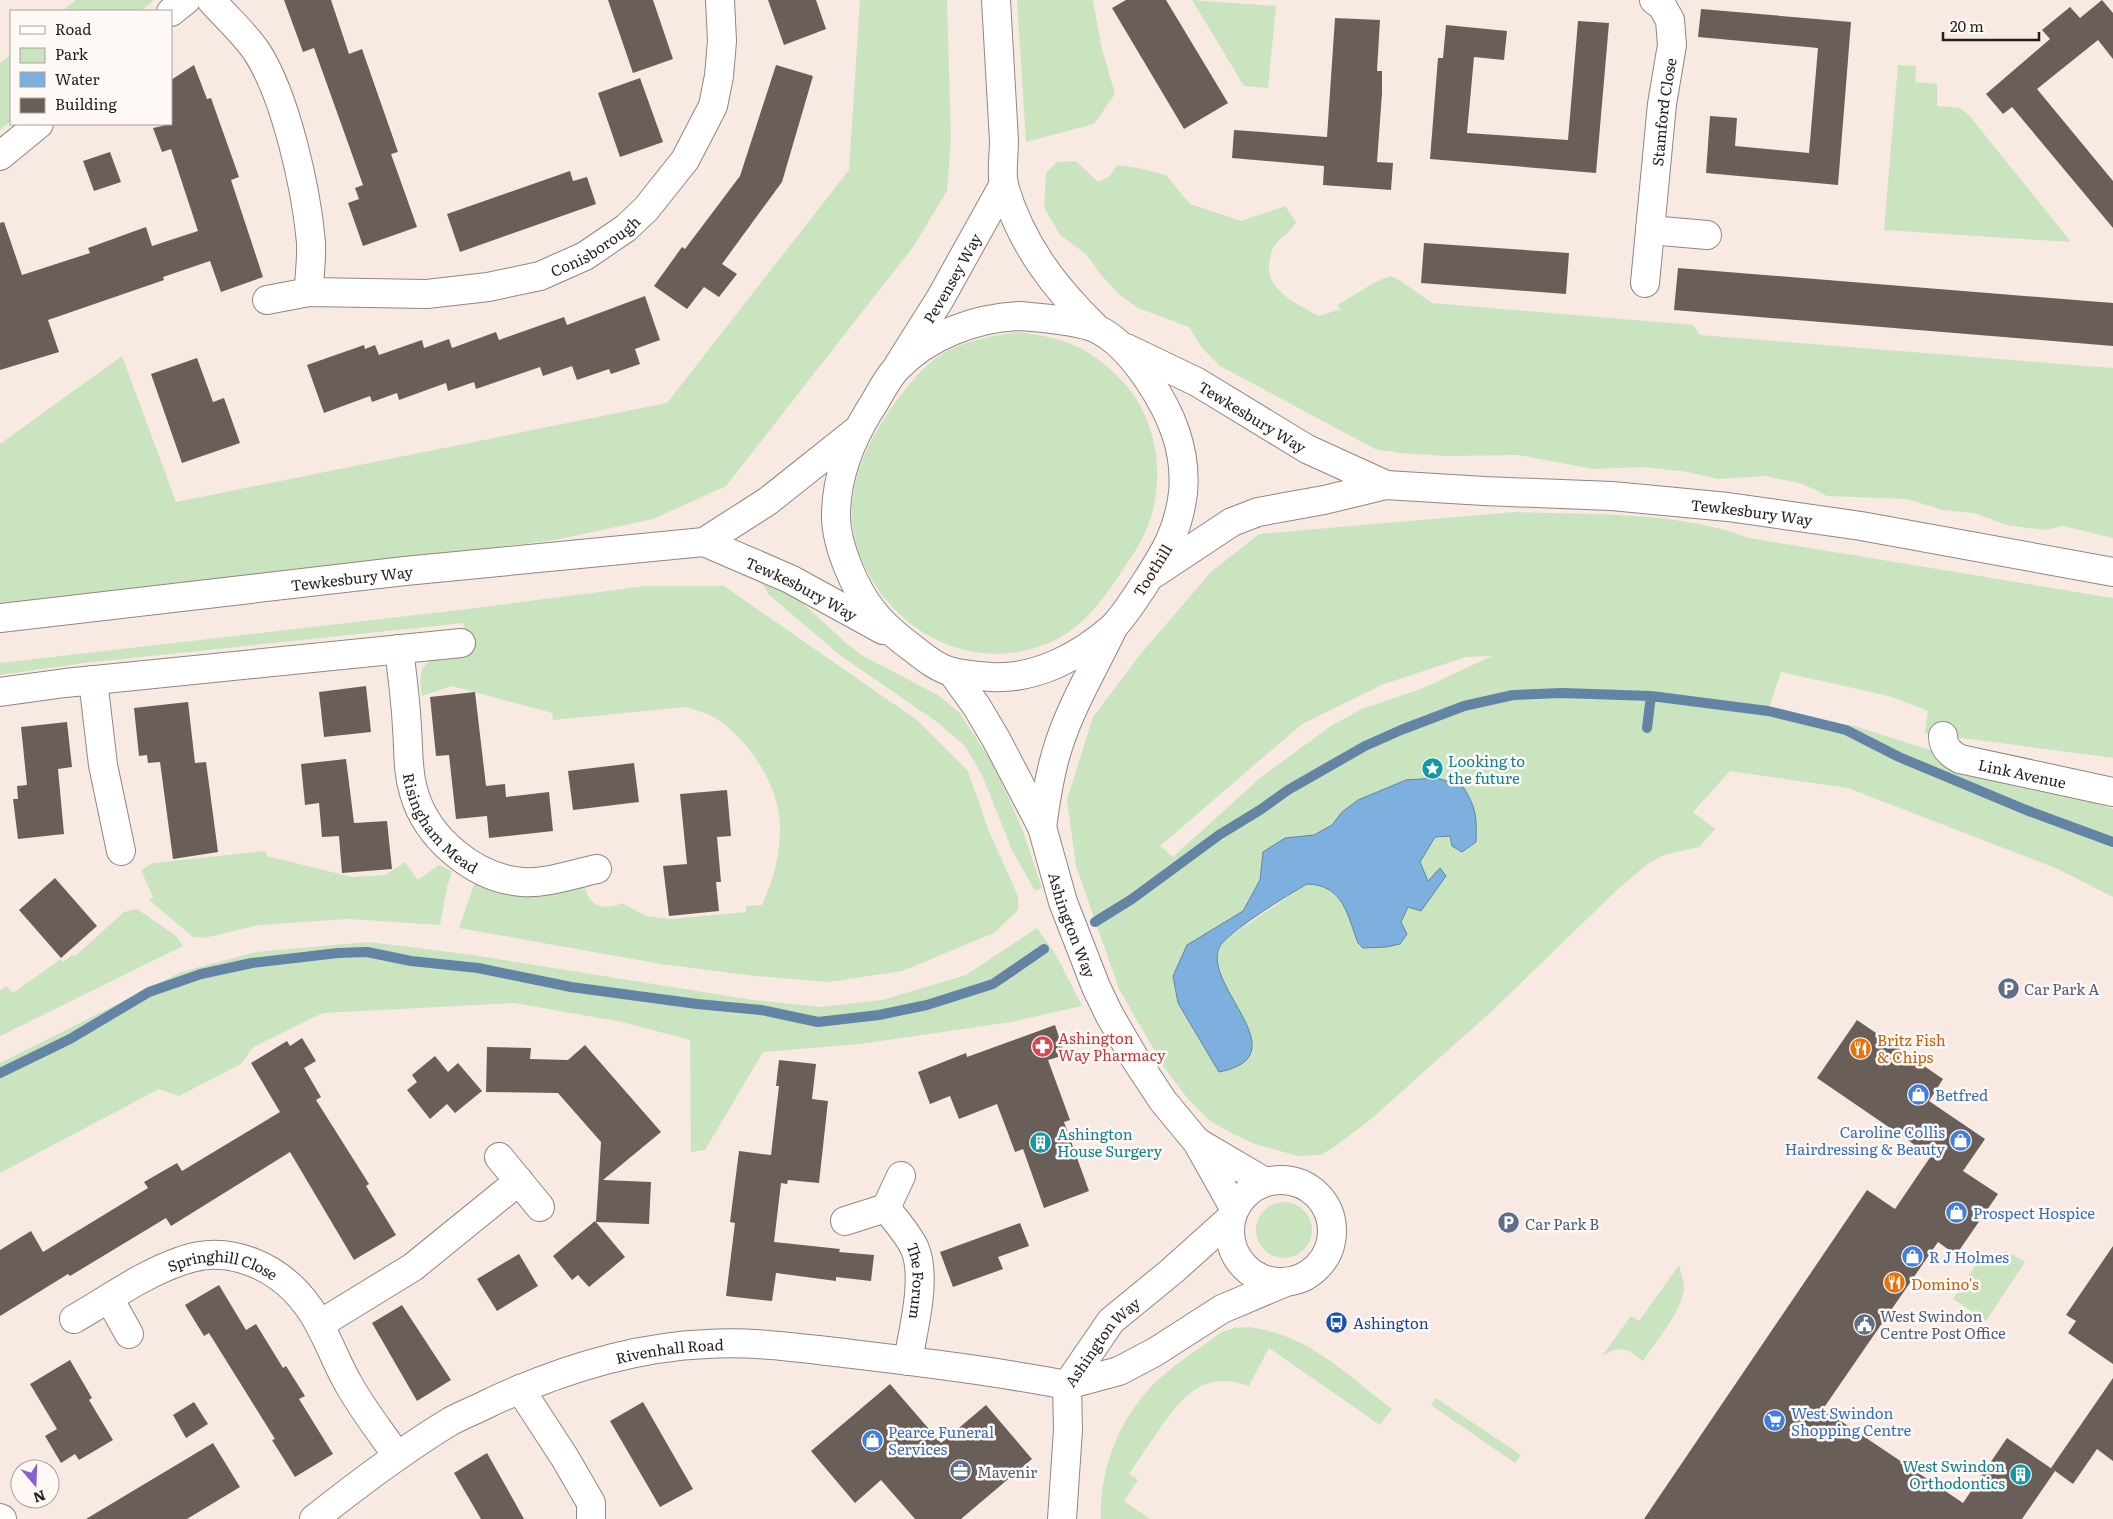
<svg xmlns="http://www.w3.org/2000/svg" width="2113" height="1519" font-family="Literata,serif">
<rect width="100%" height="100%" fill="#f8eae2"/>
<path fill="#cae4bf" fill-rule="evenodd" d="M76,0h78l-13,11h-79z
M860,0h87l4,139 -4,52 -34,56 -187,239 -73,33 -98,21 -555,67v-163l122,-88 54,146 491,-99 182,-233z
M1017,0h76l8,45 14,49 -21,30 -68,18z
M1192,0l84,6 -8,82 -24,-2z
M11,54v67l-11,9v-67z
M1898,65l18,1 -1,16 22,2v22l23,2 8,6 103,128 -187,-12z
M1076,161l22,21 12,-6 7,-11 22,3 27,7 24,29 51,17 44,-15 11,16c-7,12 -14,13 -21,23 -3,3 -4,10 -5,14 -8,30 28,46 49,57l22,-7 -4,-4c19,-10 34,-23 54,-29 15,7 27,18 41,27l261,22 7,10 413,33v170l-50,-12 -19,4 -37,-5 -33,-12 -31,-3 -36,-11 -80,-3 -24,-12 -38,-8 -47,3 -31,-7 -41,-5 -53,2 -75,-14 -71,1 -47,-3 -25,-4 -155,-83 -18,-18 -13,-21 -51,-19 -17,-12 -20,-21 -15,-21 -26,-19 -16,-28 2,-34 11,-11z
M1017,332c47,5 75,16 107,51 36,40 43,104 20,152 -7,15 -17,28 -26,42 -16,24 -34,48 -61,62 -65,33 -140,8 -180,-51 -44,-65 -25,-126 18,-185 13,-18 28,-37 47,-49 23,-14 50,-18 75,-22z
M1514,512c76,3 164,-1 235,26l364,60v160l-188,-25 3,-22 -39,-15 -108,-24 -13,39 -22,-3 109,18 258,83v88l-55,-28 -210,-81 -118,-17 -37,41 22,17 -16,18 -35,8 -18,10 -28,24 -126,122 -122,109 -37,28 -13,7 -22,1 -43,-12 -24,-11 -22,-13 -21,-21 -22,-29 -47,-81 -43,-123 -9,-66 26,-83 46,-61 72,-84 48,-38zM1492,656l-71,33 -59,20 -31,17 -70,51 -88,80 -13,-11 142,-122 82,-40 82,-27zM1381,791l95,51 -26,-6 -15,1 -15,25 8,20 -20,24 -7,16 -43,21c-11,-28 -14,-58 -51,-59l-80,54c-4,5 -9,9 -10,16 -3,19 29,68 36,90l-80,-68 45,-49 25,-16 17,-31 4,-28 21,-14 29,-3 18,-10 10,-13 16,-12z
M760,579l34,16 52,48 17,13 75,39 21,17 32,49 15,31 17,39 19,57 -7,3 -23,-41 -30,-75 -17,-29 -28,-24 -96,-66 -73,-62z
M646,586h78l193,134 51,51 20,58 30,67v14l-24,23 -92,38 -73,11 -74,-6 -94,-12 -202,-36 16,-46 23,8 85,-5c3,4 4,11 8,15 7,9 22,8 31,3l24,13 25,3 75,-7v-6l16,-1c12,-26 18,-50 18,-79 0,-37 -29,-83 -59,-104 -11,-8 -22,-11 -35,-15l-133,13 -1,-7 -100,-27 -30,10c-7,-40 12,-39 45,-42l-3,-31 -380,40 -84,12v-12l467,-54z
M266,851l1,5 85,21 33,-2 20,-13 13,18 21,-15 13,6 -5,16 -7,38 -91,-6 -90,6 -55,13 -11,-1 -44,-37 4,-3 -12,-27 12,-7z
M137,909l38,26 8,11 -183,90v-45l6,-5 7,7 48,-34 2,3 9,-7 3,1 49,-44z
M1037,928l19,27 26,51 -71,16 -151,22 -97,8 -58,98 -14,2 -1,-112 -68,-18 -108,-19 -191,10 -70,34 -12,17 -62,32 -20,-7 -159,84v-110l181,-91 75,-20 114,-10 103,13 280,45 68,7 61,-7 84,-25z
M1256 1230a28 28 0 1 1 56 0a28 28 0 1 1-56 0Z
M2006,1251l19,11 -39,59 -33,-22 22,-33z
M1679,1265c2,8 5,16 5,23 -2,24 -28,53 -41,73 -17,-13 -22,-16 -41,-5l29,-40 8,5z
M1247,1327c60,6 99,47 145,82l-12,16 -111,-77 -20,38c-45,-16 -66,9 -90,44 -10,14 -20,29 -30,44l9,6 -14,21 26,18h-49c-2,-51 20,-106 59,-141 20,-17 41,-31 62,-46l12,-4z
M1436,1398l85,57 -6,8 -84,-58z"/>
<path fill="#7eb0df" stroke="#6384a4" d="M1436,778l26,7c14,22 15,31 14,57l-14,10 -10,-6 -2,-10 -15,1 -15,25 8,19 12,-13 6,8 -25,35 -13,-4 -7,15 6,12 -7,10 -14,3 -23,1 -5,-5c-11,-28 -14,-58 -51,-59 -17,10 -82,49 -88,64 -16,39 82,108 0,124l-41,-69 -5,-27 14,-31 56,-34 17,-31 3,-28 22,-14 29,-3 18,-10 10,-13 16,-12 48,-20z"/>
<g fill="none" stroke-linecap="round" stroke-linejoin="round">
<path stroke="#6384a4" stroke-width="10" d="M1647,728l4,-32
M1095,922l37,-23 87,-64 41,-25 28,-20 77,-44 36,-16 63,-24 49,-11 49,-2 89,3 117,15 78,19 53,27 127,53 87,32
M0,1073l70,-34 79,-47 52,-18 51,-11 86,-10 29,-1 44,9 67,7 93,19 126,17 64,6 57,12 61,-7 48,-10 66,-21 51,-35"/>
</g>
<path fill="#6a5e58" d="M284,0h47l18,54 13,-5 36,103 -7,2 26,73 -54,19 -15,-43 11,-4 -4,-11 8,-3 -49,-137 -11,4z
M608,0h45l20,59 -40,14z
M768,0h48l10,29 -42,16z
M1126,0h40l62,103 -44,26 -72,-121z
M2102,0l11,13v46l-15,-19 -61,49 76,92v47l-101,-121 -9,7 -17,-20 64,-55 -8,-9 28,-23 10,11z
M1701,9l150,13 -13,163 -132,-12 4,-57 27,2 -2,28 74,7 9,-105 -120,-11z
M1335,18l45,2 -3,51h5v22l-5,69 16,1 -2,27 -68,-5 1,-19 -92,-8 2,-28 93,7z
M1578,21l31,2 -13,150 -166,-14 8,-101h5l3,-33 61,6 -3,29 -30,-3 -7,76 101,7z
M194,65l13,34 4,-1 28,79 -8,3 32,97 -42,15 -11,-31 -47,16 1,3 -116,40 11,32 -59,18v-147l4,-1 18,53 68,-22 -2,-5 58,-21 6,19 46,-15 -27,-82 -9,3 -9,-24 18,-4v-44z
M776,65l37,11 -31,106 -60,82 15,10 -18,23 -15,-10 -17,22 -33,-23 28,-39 3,2 55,-73z
M640,78l23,64 -43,15 -22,-64z
M110,152l11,30 -27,9 -11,-30z
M570,171l3,10 14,-4 9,27 -136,48 -13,-38z
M1424,243l145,10 -3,41 -145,-11z
M1678,268l435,35v43l-439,-36z
M645,296l15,44 -25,9 5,15 -29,10 -2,-5 -32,11 -5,-14 -29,10 -3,-9 -64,22 -2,-7 -26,9 -2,-8 -47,17 -2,-7 -25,9 -2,-6 -46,17 -17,-48 57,-20 1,4 10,-4 4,10 43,-15 2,8 25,-9 3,9 44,-16 3,8 65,-23 3,8z
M197,358l16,44 11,-4 16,45 -58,20 -31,-89z
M366,686l5,46 -47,5 -5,-45z
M475,692l11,94 19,-2 1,13 43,-5 4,39 -64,7 -2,-22 -31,3 -7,-64 -13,1 -6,-59z
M188,702l7,61 11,-1 12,90 -45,7 -13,-97 -12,1 -1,-8 -8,1 -5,-48z
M67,722l5,45 -14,2 6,65 -46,5 -5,-40h5l-1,-13 10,-1 -6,-58z
M346,759l8,64 33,-2 5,48 -50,4 -3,-37 -17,1 -3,-34 -14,2 -4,-41z
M634,763l5,39 -66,8 -5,-39z
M727,790l4,46 -14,1 4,45h-5l3,29 -50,5 -6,-50 24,-2 -7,-70z
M55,878l42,48 -36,32 -42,-48z
M1857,1020l86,59 -14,22 56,38 -22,32 35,23 -42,61 -18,-13 -115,167 140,94 44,-65 48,33 -33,48h-378l223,-329 28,19 36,-53 -114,-78z
M1055,1025l10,30 -17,5 22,60 -6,2 25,69 -45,17 -21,-59 -8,3 -18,-48 -38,15 -9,-23 -20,8 -12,-32 48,-19 1,4z
M302,1038l14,23 -12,7 17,29 -5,3 53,84 -3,2 30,49 -42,25 -64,-108 -119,74 -5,-8 -96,58 -2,-2 -68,42v-66l31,-19 12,21 105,-64 -4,-6 33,-19 5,8 98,-59 -29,-49 36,-22 3,5z
M585,1045l76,87 -58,48 48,2 -2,42 -53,-2 5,-80 -43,-49 -72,-1 1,-45 44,1 -1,11 38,1z
M435,1056l13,16 10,-9 24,28 -27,22 -8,-9 -17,15 -23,-29 10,-8 -5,-7z
M779,1060l37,4 -4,35 16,2 -9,82 -31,-3 -1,4 -6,-1 -7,59 66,7 -1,3 35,3 -3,26 -35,-4v4l-60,-8 -4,28 -46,-5 9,-73 -5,-1 9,-71 32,4 8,-69h-3z
M595,1221l30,36 -36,30 -11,-12 -6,5 -19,-24z
M1020,1223l9,23 -31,11 5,12 -50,18 -13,-35z
M2113,1246v118l-45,-31 8,-12 -10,-6z
M519,1254l19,32 -41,25 -20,-32z
M219,1285l27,45 10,-6 27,44 3,-2 19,30 -6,3 34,55 -38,23 -23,-37 3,-1 -66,-106 -5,3 -19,-31z
M402,1305l49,75 -34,21 -45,-78z
M70,1360l22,38 -3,2 24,40 -34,20 -4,-6 -14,9 -16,-27 12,-7 -27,-45z
M2113,1378v83l-16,-12 -24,35 -22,-16z
M890,1384l51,59 45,-38 46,54 -71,60h-46l-34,-39 -26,23 -44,-52z
M194,1402l14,22 -22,14 -13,-23z
M643,1402l50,87 -33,18 -50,-86z
M213,1443l27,44 -53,32h-101z
M487,1453l22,39 15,27h-43l-27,-46z"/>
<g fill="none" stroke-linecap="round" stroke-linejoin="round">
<defs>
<g id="street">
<path d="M211,0c14,16 35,35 46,52 29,45 49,136 54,190 1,16 -2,34 -2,50"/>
<path d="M996,0c3,47 5,94 8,141 0,14 -3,32 0,45 17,58 50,101 92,142"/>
<path d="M171,12l15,-12"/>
<path d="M0,156l39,-32"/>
<path d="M1650,230l57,5"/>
<path id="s1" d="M1645,283l17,-179 10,-59 -2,-25 -8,-14 -8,-6"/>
<path id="s2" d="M267,300l42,-8 118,2 61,-7 52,-11 45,-20 41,-28 20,-19 39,-49 28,-54 6,-30 3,-35 -2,-41"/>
<path id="s3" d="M899,364l41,-65 64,-115"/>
<path id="s4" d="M399,649c3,26 7,53 8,80 2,21 0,42 7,64 13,45 60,85 108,89 24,2 51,-8 75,-13"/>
<path d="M93,680l10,85 18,86"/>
<path d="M0,692l65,-9 396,-40"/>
<path id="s5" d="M1943,736c0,11 7,18 17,23l153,33"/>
<path d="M499,1157l41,50"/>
<path id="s6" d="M901,1176l-15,32c10,13 23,27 29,41 12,30 -2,81 -7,112"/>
<path d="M845,1221l41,-13"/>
<path d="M109,1298l20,36"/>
<path id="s7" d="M74,1319c35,-20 69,-45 107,-58 49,-18 100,6 129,48 16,23 24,50 38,74 14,26 33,49 49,73"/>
<path d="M320,1324l93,-57 106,-86"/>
<path d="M520,1389l45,69 26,45v16"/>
<path d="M0,1518l2,1"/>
<path id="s8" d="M314,1519c44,-35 89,-69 137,-98 13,-7 27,-12 40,-19 67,-31 142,-55 216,-58 46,-3 92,4 137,9 74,9 149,18 223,32"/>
</g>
<g id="secondary">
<path d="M1020,316c21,2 58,4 77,13 21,10 38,31 51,50 23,34 39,71 35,114 -5,41 -20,62 -41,95 -9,13 -19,30 -30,40 -32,28 -77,52 -121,49 -12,-1 -26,-2 -38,-5 -14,-3 -27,-13 -38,-22 -15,-11 -30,-23 -41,-37 -19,-23 -38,-68 -38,-97 0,-37 14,-74 33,-105 9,-13 16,-30 27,-42 32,-34 79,-51 124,-53z"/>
<path id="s9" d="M1126,348l71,34 110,67 79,36"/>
<path id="s10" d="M704,542l86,37 93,51"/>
<path id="s11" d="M1155,573l77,-51 26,-10 66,-12 62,-15 98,6 128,5 116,11 133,19 252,46"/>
<path id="s12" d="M0,618l405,-47 299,-29 64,-41 88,-70"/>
<path id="s13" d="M952,672l25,35 19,32 46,88 21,75 33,85 14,29 24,41 29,44 34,41 37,66"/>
<path d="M1042,827c4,-28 8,-56 17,-83 13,-40 36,-78 54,-116"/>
<path d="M1199,1143l66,39"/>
<circle cx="1281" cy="1231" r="51"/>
<path d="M1067,1385l52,-14 36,-19 67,-43 64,-27"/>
<path id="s14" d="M1067,1385l44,-64 61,-50 59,-53"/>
<path d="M1062,1519l6,-89 -1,-45"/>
</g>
</defs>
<use href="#street" stroke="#92867e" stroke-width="30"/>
<use href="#secondary" stroke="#92867e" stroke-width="30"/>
<use href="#street" stroke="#fff" stroke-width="28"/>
<use href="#secondary" stroke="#fff" stroke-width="28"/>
</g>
<defs>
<symbol id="sight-disc" viewBox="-11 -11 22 22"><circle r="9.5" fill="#0f9aa8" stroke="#fff9f6"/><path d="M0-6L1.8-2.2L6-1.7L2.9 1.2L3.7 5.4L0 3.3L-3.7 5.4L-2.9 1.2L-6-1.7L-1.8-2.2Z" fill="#fff"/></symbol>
<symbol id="parking-disc" viewBox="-11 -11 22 22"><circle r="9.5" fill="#5c6f8a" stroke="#fff9f6"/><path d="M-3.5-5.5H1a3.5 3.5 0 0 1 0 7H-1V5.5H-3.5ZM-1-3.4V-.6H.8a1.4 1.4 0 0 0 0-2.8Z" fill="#fff"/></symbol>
<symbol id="pharmacy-disc" viewBox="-11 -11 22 22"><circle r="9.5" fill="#e0444e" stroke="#fff9f6"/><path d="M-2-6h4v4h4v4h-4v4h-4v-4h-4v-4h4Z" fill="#fff"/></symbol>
<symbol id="restaurant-disc" viewBox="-11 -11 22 22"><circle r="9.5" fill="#e8710a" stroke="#fff9f6"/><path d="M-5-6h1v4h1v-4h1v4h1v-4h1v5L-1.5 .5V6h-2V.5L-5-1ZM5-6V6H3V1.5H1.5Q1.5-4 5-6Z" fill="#fff"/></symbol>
<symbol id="shop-disc" viewBox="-11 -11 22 22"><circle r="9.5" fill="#3f7fe0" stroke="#fff9f6"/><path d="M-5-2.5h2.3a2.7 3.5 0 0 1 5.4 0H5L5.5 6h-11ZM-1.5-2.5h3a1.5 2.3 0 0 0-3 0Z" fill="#fff"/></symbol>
<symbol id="building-disc" viewBox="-11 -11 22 22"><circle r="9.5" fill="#0f9aa8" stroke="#fff9f6"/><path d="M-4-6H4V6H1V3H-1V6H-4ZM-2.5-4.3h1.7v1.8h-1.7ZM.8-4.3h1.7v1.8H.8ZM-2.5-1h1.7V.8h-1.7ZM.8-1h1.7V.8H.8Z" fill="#fff"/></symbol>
<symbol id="bus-disc" viewBox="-11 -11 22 22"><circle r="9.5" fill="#1a4fb4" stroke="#fff9f6"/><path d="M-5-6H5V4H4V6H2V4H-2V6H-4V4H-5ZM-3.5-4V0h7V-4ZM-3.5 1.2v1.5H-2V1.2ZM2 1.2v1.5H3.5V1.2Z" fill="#fff"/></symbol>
<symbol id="civic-disc" viewBox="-11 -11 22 22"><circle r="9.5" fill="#5c6f8a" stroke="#fff9f6"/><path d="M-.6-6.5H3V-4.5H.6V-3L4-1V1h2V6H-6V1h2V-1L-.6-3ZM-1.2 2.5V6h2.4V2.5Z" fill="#fff"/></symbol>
<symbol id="supermarket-disc" viewBox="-11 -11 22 22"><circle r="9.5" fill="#3f7fe0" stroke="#fff9f6"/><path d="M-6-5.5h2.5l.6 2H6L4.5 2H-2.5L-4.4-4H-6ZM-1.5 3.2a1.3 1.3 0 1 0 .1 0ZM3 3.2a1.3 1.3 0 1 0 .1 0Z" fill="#fff"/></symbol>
<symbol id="office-disc" viewBox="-11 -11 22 22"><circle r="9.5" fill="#5c6f8a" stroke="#fff9f6"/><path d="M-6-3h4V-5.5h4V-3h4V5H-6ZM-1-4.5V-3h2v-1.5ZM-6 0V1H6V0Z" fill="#fff"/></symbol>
</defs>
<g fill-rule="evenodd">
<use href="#sight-disc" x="1420" y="756" width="25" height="25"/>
<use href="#parking-disc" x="1996" y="976" width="25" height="25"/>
<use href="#pharmacy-disc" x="1030" y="1034" width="25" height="25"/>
<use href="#restaurant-disc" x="1848" y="1036" width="25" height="25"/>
<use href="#shop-disc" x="1906" y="1082" width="25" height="25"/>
<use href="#shop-disc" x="1948" y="1128" width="25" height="25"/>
<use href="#building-disc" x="1028" y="1130" width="25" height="25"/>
<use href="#shop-disc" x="1944" y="1200" width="25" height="25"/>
<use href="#parking-disc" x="1496" y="1210" width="25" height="25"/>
<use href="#shop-disc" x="1900" y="1244" width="25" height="25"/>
<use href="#restaurant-disc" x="1882" y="1270" width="25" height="25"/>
<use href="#bus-disc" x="1324" y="1310" width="25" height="25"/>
<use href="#civic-disc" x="1852" y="1312" width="25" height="25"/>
<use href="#supermarket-disc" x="1762" y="1408" width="25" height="25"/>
<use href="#shop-disc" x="860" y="1428" width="25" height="25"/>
<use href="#office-disc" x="948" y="1458" width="25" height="25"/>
<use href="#building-disc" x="2008" y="1462" width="25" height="25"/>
</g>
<g text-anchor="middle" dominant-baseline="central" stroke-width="5" stroke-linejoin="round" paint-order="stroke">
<g font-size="15" fill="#241f1c" stroke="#fff9f6">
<text stroke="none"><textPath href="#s1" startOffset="172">Stamford Close</textPath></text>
<text stroke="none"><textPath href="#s2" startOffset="338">Conisborough</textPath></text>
<text stroke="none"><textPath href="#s3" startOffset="101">Pevensey Way</textPath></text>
<text stroke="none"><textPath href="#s9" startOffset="144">Tewkesbury Way</textPath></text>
<text stroke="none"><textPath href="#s11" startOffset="618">Tewkesbury Way</textPath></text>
<text transform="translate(1152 570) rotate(-58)">Toothill</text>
<text stroke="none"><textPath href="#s12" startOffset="354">Tewkesbury Way</textPath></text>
<text stroke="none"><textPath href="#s10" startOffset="108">Tewkesbury Way</textPath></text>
<text stroke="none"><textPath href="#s5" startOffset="94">Link Avenue</textPath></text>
<text stroke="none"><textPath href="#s4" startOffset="185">Risingham Mead</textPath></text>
<text stroke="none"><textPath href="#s13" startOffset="282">Ashington Way</textPath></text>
<text stroke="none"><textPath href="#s7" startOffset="165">Springhill Close</textPath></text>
<text stroke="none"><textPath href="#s6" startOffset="118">The Forum</textPath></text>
<text stroke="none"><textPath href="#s14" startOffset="56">Ashington Way</textPath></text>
<text stroke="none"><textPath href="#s8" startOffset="400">Rivenhall Road</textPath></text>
</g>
<g font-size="15" fill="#0d838f" stroke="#fff9f6" text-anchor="start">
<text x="1448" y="760">Looking to<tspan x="1448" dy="17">the future</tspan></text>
<text x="1057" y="1133">Ashington<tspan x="1057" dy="17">House Surgery</tspan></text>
<text x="2005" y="1465" text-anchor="end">West Swindon<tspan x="2005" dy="17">Orthodontics</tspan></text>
</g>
<g font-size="15" fill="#4e5e75" stroke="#fff9f6" text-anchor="start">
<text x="2024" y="988">Car Park A</text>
<text x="1525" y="1223">Car Park B</text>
<text x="1880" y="1315">West Swindon<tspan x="1880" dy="17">Centre Post Office</tspan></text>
<text x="977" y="1471">Mavenir</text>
</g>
<g font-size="15" fill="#be3a42" stroke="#fff9f6" text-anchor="start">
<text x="1058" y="1037">Ashington<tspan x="1058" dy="17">Way Pharmacy</tspan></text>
</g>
<g font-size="15" fill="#c56008" stroke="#fff9f6" text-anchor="start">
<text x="1877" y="1039">Britz Fish<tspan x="1877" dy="17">&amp; Chips</tspan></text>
<text x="1911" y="1283">Domino's</text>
</g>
<g font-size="15" fill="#366cbe" stroke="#fff9f6" text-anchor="start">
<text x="1935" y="1094">Betfred</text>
<text x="1945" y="1131" text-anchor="end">Caroline Collis<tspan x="1945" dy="17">Hairdressing &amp; Beauty</tspan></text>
<text x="1973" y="1212">Prospect Hospice</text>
<text x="1929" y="1256">R J Holmes</text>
<text x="1791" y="1412">West Swindon<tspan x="1791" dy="17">Shopping Centre</tspan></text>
<text x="888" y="1431">Pearce Funeral<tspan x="888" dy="17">Services</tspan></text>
</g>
<g font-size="15" fill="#164399" stroke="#fff9f6" text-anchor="start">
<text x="1353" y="1322">Ashington</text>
</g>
</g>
<rect x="10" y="10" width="162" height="115" fill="#fff9f6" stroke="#a7a29f"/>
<rect x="20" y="26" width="25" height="8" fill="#ffffff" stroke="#a7a29f"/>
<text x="55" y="35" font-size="15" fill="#241f1c">Road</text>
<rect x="20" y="48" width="25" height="15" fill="#cae4bf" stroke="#a7a29f"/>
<text x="55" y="60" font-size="15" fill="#241f1c">Park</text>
<rect x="20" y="72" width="25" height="15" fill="#7eb0df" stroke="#a7a29f"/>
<text x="55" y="85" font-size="15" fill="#241f1c">Water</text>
<rect x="20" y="98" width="25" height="15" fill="#6a5e58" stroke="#a7a29f"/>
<text x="55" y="110" font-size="15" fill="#241f1c">Building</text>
<g transform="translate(35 1484) rotate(161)"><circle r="24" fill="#fff9f6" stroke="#a7a29f"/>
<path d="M0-4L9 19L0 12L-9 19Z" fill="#885ed8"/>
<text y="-8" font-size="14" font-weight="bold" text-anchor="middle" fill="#241f1c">N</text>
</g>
<path d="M1943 32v8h96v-8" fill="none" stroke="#241f1c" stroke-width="2.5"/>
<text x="1950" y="32" font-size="15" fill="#241f1c" stroke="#fff9f6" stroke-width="4" paint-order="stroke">20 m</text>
</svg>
